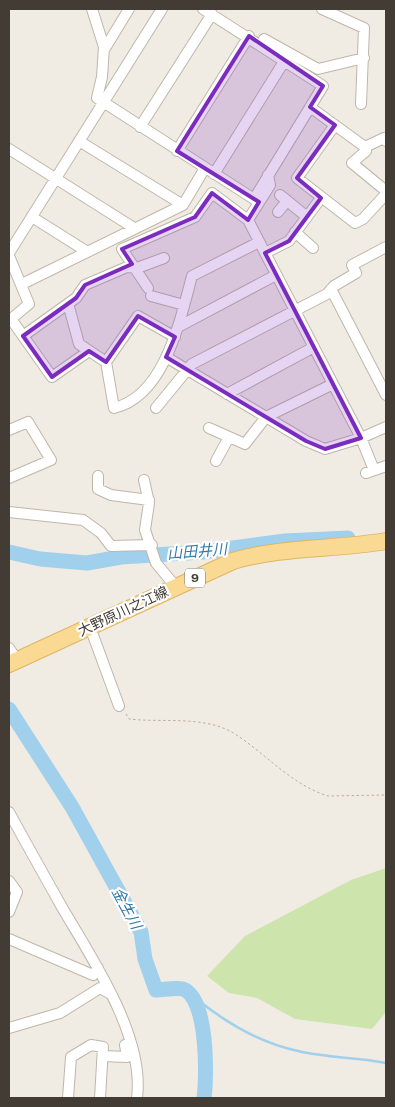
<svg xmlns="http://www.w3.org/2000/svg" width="395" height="1107" font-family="'Public Sans','Noto Sans JP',sans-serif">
<rect width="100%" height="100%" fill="#f1ece3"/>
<path fill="#cde4ad" d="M386,868v144l-14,17 -77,-10 -38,-21 -28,-5 -22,-17 38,-40 106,-56z"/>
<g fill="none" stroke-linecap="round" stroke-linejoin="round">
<path stroke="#a0d0ec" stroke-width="2.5" d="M193,996c30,25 67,47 105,55 29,7 59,6 88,12"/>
<path stroke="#a0d0ec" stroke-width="15" d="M9,552l31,7 47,4 34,-6 82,-5 82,-11 63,-3
M9,709l63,98 69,125 4,27 11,31c7,0 19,-3 27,-1 25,9 24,87 21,109"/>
<defs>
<path id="minor" d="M92,9l12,38 -2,30 -5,21 157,101 69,-113 -120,-77
M322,9l42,19 -3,76
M264,39l54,30 46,-11
M104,50l25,-41
M310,107l55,40 1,4 -14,12 34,28
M335,125l-38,53 58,45 8,-4 23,-25
M140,127l72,-113
M79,141l104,64
M365,147l19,-9 2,3
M9,149l125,79
M177,151l72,-115
M214,174l71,-114
M268,175l2,10 -22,35 113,218 25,-11
M280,195l27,22
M278,212l9,-11
M32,217l54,34
M295,232l18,16
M9,253l153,-244
M265,253l24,-12 32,-43
M9,256l20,48 -18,15 41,58 37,-26
M22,284l161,-79 22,-37
M148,288l-26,-39 73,-32 17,-24 36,27
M331,289l55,106
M151,296l33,9
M69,307l10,37 27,18 8,46c51,-12 66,-88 78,-132l67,-34
M178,327l98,-52
M23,336l53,-38 9,-13 42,-18 10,1 27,-10
M166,357l140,84 19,8 36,-11 13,32
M106,362l32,-46 37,21
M227,394l87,-47
M156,408l36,-44 135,-70 7,-8 22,-13 -4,-8 34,-18
M209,428l36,16 21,-27 67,-33
M9,430l19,-8 23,38 -42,18
M216,461l13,-24
M366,473l20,-7
M98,476v13l13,6 38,5
M144,480l5,23 -4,27 11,33 20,24
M9,512l74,8 18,13 10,13 41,-1
M90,627l29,79
M9,648l8,12
M9,812c18,33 36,65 54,97 30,51 82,128 74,189
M9,881l8,11 -8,20
M9,939l84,36 5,-7
M9,1028l51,-15 40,-25 11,6
M103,1056l24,1 -2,-12
M68,1098l3,-41 20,-12 12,2 -3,51"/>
<path id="primary" d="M9,664l224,-103c50,-15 102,-11 153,-20"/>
</defs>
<use href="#minor" stroke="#bfb6a9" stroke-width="12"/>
<use href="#primary" stroke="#deb564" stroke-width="18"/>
<path stroke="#bdaf98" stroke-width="1" stroke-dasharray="2.5 2.5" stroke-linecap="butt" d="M126,714l3,5c34,4 76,-4 106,15 31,20 57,51 93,62l58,-1"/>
<use href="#minor" stroke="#fff" stroke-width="10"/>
<use href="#primary" stroke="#fad993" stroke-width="16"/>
</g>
<path fill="#7b2cbf" fill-opacity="0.2" stroke="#7b2cbf" stroke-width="4" stroke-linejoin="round" d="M249,36l74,50 -13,21 25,18 -38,53 24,20 -32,43 -24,12 96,185 -36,11 -19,-8 -140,-84 9,-20 -37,-21 -32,46 -17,-11 -37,26 -29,-41 53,-38 9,-13 47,-21 -10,-15 73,-32 17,-24 36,27 11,-18 -82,-51z"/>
<g text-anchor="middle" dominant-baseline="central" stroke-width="4.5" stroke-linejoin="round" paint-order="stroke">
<rect fill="#fff" stroke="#7b7671" stroke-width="1" x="185" y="568.5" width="20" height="19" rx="4"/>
<g font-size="12" font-weight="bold" fill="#423c34">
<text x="195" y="578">9</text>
</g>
<g font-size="14" fill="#423c34" stroke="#fff">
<text transform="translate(123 611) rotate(-25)">大野原川之江線</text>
</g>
<g font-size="15" font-style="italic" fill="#327aa9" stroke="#fff">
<text transform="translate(197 551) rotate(-5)">山田井川</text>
<text transform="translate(127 908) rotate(62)">金生川</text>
</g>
</g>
<rect width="395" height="1107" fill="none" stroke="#423c34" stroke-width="20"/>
</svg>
